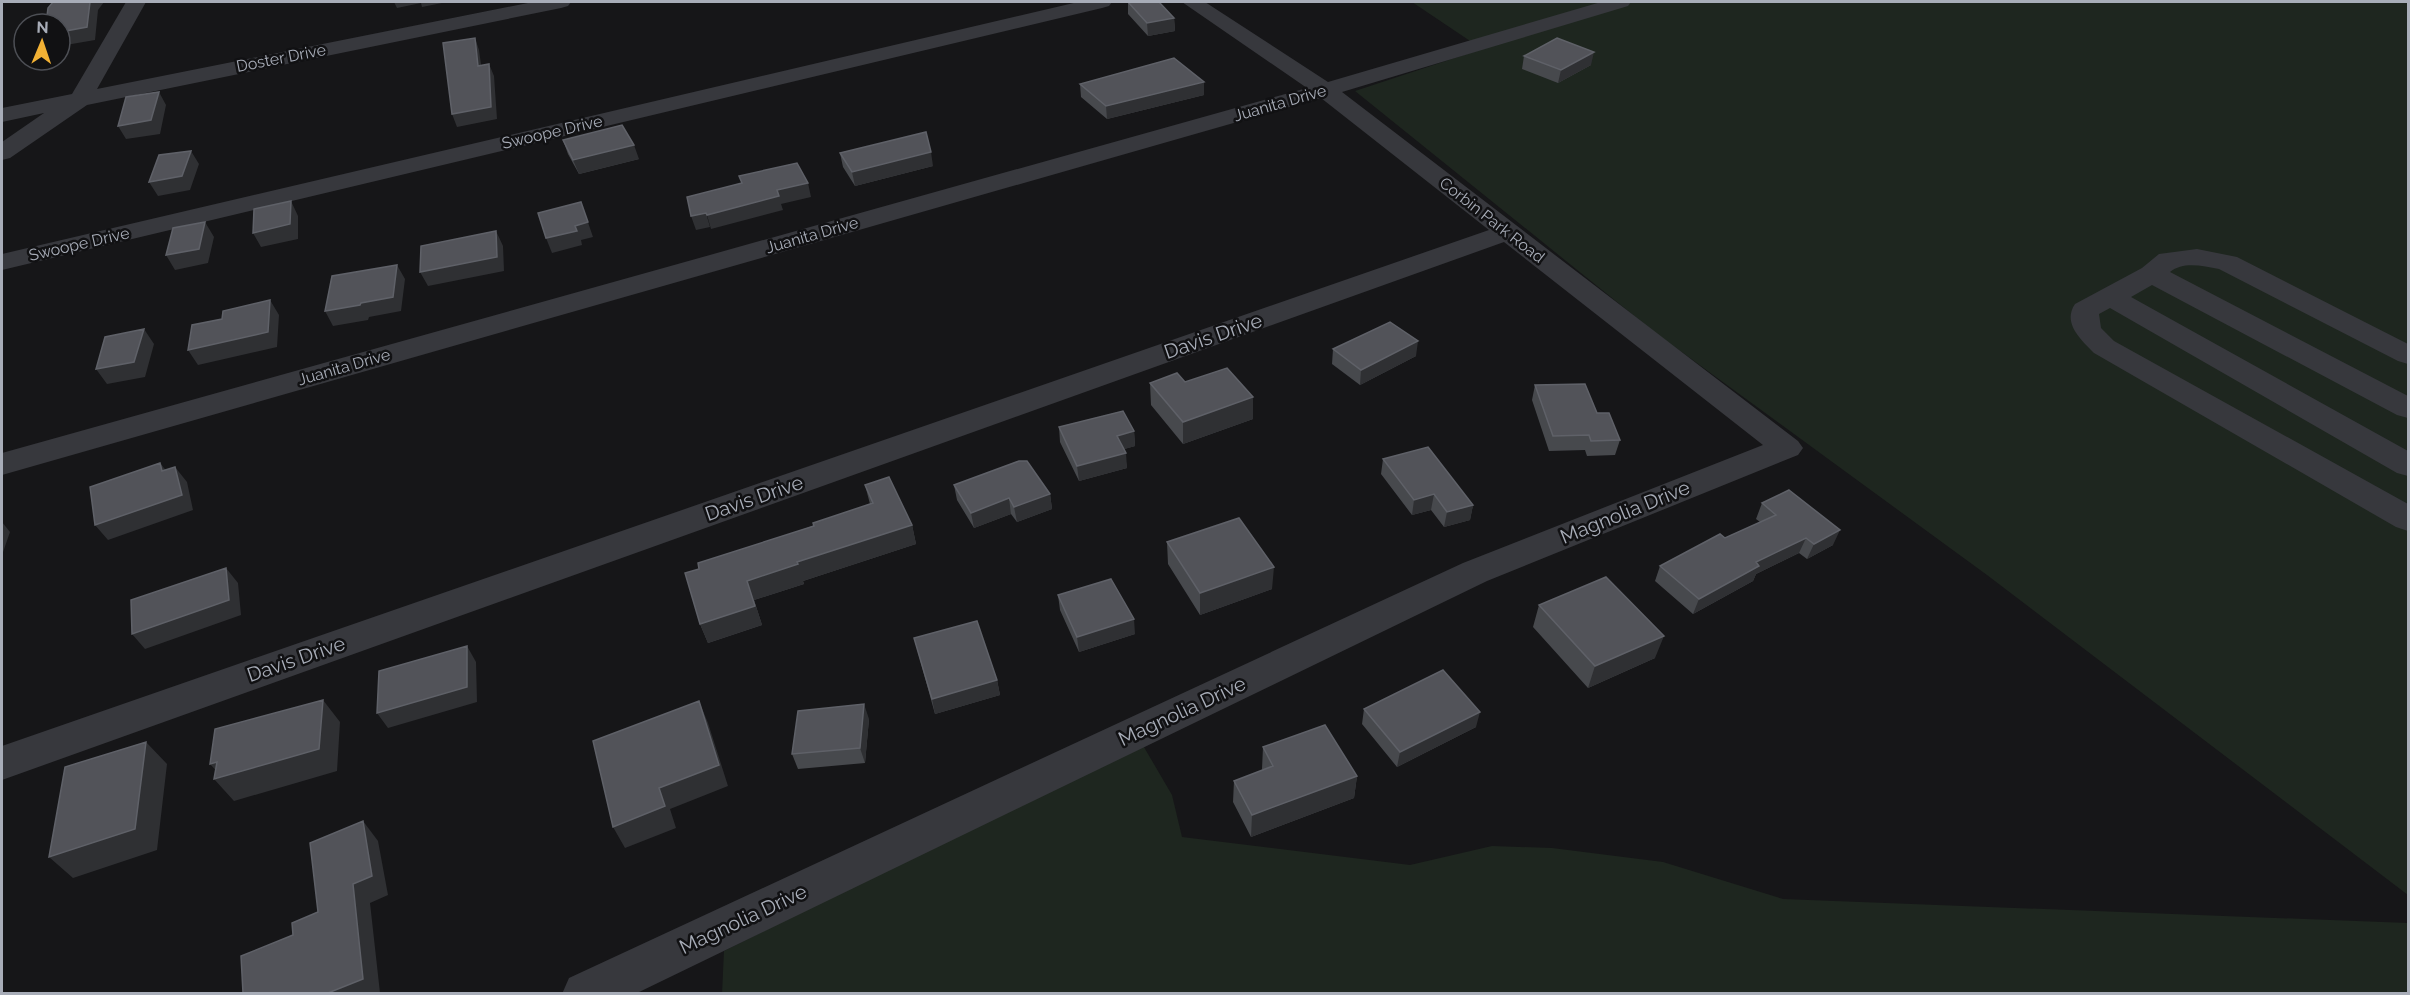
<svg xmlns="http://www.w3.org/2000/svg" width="2410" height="995" font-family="Raleway,sans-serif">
<rect width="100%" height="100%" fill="#161618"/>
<path fill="#1e261f" d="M1412,2h996v893l-421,-320 -334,-244 -298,-240 127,-42z
M1141,742l31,53 10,42 228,28 82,-19 60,2 111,14 120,37 625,24v70l-1686,1 2,-43z"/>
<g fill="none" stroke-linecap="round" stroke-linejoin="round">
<path fill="#37383d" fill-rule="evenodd" d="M126,2h20l-49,87 436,-87h38l-3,4 -7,2 -474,97 -77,53 -8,2v-18l42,-29 -42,9v-14l70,-14z
M1078,2h34l-3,4 -7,2 -1100,262v-16z
M1182,2h23l123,80 273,-80h30l-3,4 -286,86 456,349 5,7 -5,7 -311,126 -852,413h-73l7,-16 894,-415 300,-118 -259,-203 -1502,538v-34l1487,-516 -168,-132 -1319,377v-22l1305,-365z
M2197,249l40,8 171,87v20l-10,-3 -179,-92c-16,-3 -36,-8 -49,3l238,124v22l-11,-3 -245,-130 -21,12 277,154v25l-11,-3 -287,-165 -11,6 2,14 13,13 294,163v27l-12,-4 -302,-174c-13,-13 -32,-30 -19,-49l67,-36 17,-14z"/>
</g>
<path fill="#47494d" d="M1128,2l46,16 1,13 -27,5 -20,-22z
M1524,56l67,9 -33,18 -36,-14z
M1080,84l124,11 -97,24 -26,-22z
M563,140l76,19 -60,15 -11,-20z
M840,153l93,13 -78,20 -12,-19z
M1333,349l83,7 -56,29 -28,-21z
M1185,382l68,15v22l-70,25 -32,-39 -1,-22z
M1535,385l62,28 23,27 -5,15 -28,1 -2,-6 -36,1 -17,-51z
M1059,427l75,4 1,15 -11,3 3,19 -48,13 -19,-39z
M1383,459l90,46 -3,15 -26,7 -13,-17 -19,5 -31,-41z
M865,485l47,40 4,19 -113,37 1,3 -50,16 8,25 -54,18 -8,-19 -1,-55 171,-65z
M954,485l96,9 2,15 -35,13 -6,-8 -37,14 -17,-28z
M1762,503l71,42 -26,14 -8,-6 -43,21 -3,7 -60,33 -38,-33 5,-15 65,-28 35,-16 -4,-3z
M1167,542l105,47 -72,26 -32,-51z
M1058,595l77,39 -56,18 -19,-42z
M1539,605l116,53 -67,30 -55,-61z
M914,638l83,42 3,15 -65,19z
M1364,709l112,18 -79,40 -35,-43z
M869,719l-4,44 -67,6 -6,-15z
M1263,747l94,29 -3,22 -103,39 -18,-35 1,-21 29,-11 -1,-1z"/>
<path fill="#2f3033" d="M90,2h14l-6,8 -3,30 -35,6v-14z
M394,2h53l-25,5 -1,-4 -24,5z
M1174,18l1,13 -27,5 -1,-13z
M475,38l4,12 4,29 -5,-13z
M1594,52l-3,13 -33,18 3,-13z
M489,64l5,12 3,43 -40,8 -5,-13z
M1204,82v13l-97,24 -1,-13z
M159,92l7,13 -6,29 -34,5 -8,-13z
M634,145l5,14 -60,15 -6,-14z
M191,151l8,13 -9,26 -32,6 -9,-14z
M931,152l2,14 -78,20 -3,-14z
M808,183l3,14 -30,7 2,6 -72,19 -4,-14 70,-25z
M291,201l7,15v23l-37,8 -8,-14z
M581,202l12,35 -12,3 1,5 -30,8 -6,-15 29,-12z
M706,213l4,14 -14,3 -5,-14z
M205,222l9,15 -6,26 -33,7 -9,-15z
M496,231l7,15 1,25 -76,15 -8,-14z
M397,265l8,14 -4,32 -32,6 -1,3 -35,6 -8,-15 36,-8z
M270,300l9,15 -2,32 -79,18 -10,-15z
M144,329l10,15 -9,33 -38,7 -11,-15z
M1418,341l-2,15 -56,29 1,-15z
M1253,397v22l-70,25v-22z
M1134,431l1,15 -17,5 -1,-15z
M1126,453l1,15 -48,13 -2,-15z
M160,463l12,15 -10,-7z
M175,467l12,15 6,28 -85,30 -13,-15z
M1050,494l2,15 -35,13 -3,-15z
M1434,494l-3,16 -19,5 2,-15z
M1009,498l2,16 -37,14 -3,-15z
M1473,505l-3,15 -26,7 3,-15z
M2,522l8,10 -8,23z
M912,525l4,19 -113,37 1,3 -50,16 8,25 -54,18 -8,-19 47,-43 50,-19z
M1840,530l-7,15 -26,14 7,-15z
M1806,538l-7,15 -43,21 -3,7 -60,33 6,-15 57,-37z
M1274,567l-2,22 -72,26v-22z
M226,568l12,15 3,32 -96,34 -13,-15z
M1134,619l1,15 -56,18 -2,-15z
M1664,636l-9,22 -67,30 7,-22z
M467,646l9,16 1,40 -89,26 -11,-15z
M997,680l3,15 -65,19 -3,-15z
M323,700l17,22 -3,49 -103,30 -20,-22 8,-2 -12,-13z
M699,701l9,22 20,63 -58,23 6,19 -51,20 -12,-21 46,-39z
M864,704l5,15 -4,44 -5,-15z
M1480,712l-4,15 -79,40 3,-15z
M146,742l21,22 -10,86 -84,28 -24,-21z
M1357,776l-3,22 -103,39 1,-22z
M363,821l15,20 10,54 -18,8 10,90h-52l25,-109z"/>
<path fill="#525359" stroke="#5f6168" stroke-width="1.5" d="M53,2h37l-3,25 -27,5v-8h-14l2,-16z
M1128,2h31l15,16 -27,5z
M475,38l3,28 11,-2 2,43 -39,7 -9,-71z
M1557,38l37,14 -33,18 -37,-14z
M1174,58l30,24 -98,24 -26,-22z
M159,92l-8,28 -33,6 8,-29z
M622,125l12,20 -61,15 -10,-20z
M926,132l5,20 -79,20 -12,-19z
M191,151l-9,25 -33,6 10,-27z
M797,163l11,20 -31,7 2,6 -72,19 -1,-2 -15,3 -4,-19 55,-14 -3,-7z
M291,201l-1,23 -37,9 1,-24z
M581,202l7,20 -13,4 2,5 -31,7 -8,-25z
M205,222l-6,27 -33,6 7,-27z
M496,231l1,26 -77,15 1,-26z
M397,265l-4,32 -32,6 -1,2 -35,6 7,-35z
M270,300l-2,32 -80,18 4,-25 30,-6 1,-8z
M1390,322l28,19 -57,29 -28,-21z
M144,329l-10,33 -38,7 9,-32z
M1227,368l26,29 -70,25 -33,-39 27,-10 8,9z
M1585,384l12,29h12l11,27 -29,1 -2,-6 -36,1 -18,-51z
M1123,411l11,20 -17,5 9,17 -49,13 -18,-39z
M1428,447l45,58 -26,7 -13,-18 -20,6 -31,-41z
M1019,461h8l23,33 -36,13 -5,-9 -38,15 -17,-28z
M160,463l2,8 13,-4 7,28 -87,30 -5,-38z
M889,477l23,48 -115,37 1,2 -51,17 8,25 -55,18 -15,-51 14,-4 -1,-6 116,-37 -1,-3 60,-20 -8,-18z
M1789,490l51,40 -26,14 -8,-6 -50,24 3,4 -60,33 -39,-33 60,-32 5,4 51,-23 -14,-12z
M1239,518l35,49 -74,26 -33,-51z
M226,568l3,32 -97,34 -1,-34z
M1606,577l58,59 -69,30 -56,-61z
M1111,579l23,40 -57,18 -19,-42z
M977,621l20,59 -65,19 -18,-61z
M467,646v41l-90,26 2,-42z
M1443,670l37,42 -80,40 -36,-43z
M323,700l-4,49 -105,30 3,-17 -7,2 5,-35z
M699,701l20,64 -60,23 6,18 -52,21 -20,-86z
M864,704l-4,44 -68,6 6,-43z
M1325,725l32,51 -105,39 -18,-34 39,-15 -10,-19z
M146,742l-11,87 -86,28 16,-90z
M363,821l9,55 -19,8 10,95 -35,14h-85l-2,-37 52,-21 -1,-12 26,-11 -8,-69z"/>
<g text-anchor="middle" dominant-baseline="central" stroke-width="5" stroke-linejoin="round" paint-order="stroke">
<g font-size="16" fill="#a8adb8" stroke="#111113">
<text transform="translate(281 58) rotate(-11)">Doster Drive</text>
<text transform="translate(1280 103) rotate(-16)">Juanita Drive</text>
<text transform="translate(552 132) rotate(-13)">Swoope Drive</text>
<text transform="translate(1492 220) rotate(38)">Corbin Park Road</text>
<text transform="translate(812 235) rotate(-16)">Juanita Drive</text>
<text transform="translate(79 244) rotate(-13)">Swoope Drive</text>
<text transform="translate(344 367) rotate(-16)">Juanita Drive</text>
</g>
<g font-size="20" fill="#a8adb8" stroke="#111113">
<text transform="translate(1213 336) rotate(-19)">Davis Drive</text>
<text transform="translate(754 498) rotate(-19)">Davis Drive</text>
<text transform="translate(1625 512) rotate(-22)">Magnolia Drive</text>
<text transform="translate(296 659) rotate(-19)">Davis Drive</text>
<text transform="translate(1182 711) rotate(-25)">Magnolia Drive</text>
<text transform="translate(743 919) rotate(-25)">Magnolia Drive</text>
</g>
</g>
<rect width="2410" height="995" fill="none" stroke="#a8adb8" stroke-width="6"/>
<g transform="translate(42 42) rotate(2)"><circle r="28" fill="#111113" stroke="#4d4f55" stroke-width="1.5"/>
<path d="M0-4.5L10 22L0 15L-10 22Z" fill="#f2b134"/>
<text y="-9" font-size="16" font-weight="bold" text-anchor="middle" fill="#a8adb8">N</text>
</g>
</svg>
